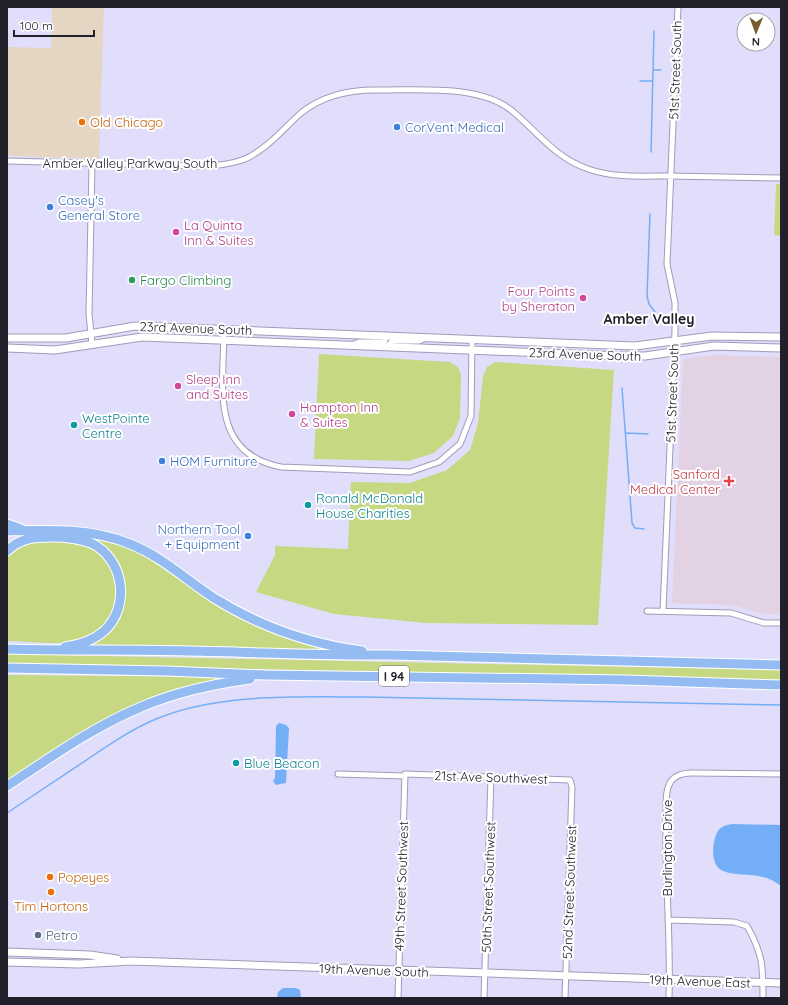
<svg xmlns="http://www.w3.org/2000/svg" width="788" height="1005" font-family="Quicksand,sans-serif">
<rect width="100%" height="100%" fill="#e1defc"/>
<path fill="#e5d5c3" d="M52,7h52l-5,152 -88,-3 -4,-3 1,-106 43,1z"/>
<path fill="#e2d2e4" d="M713,355l68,2v258l-21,-2 -28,-8 -60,-2 11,-244z"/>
<path fill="#c7d882" d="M776,184h5v52l-7,-1z
M319,354l131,8 8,5 3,8 -1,43 -7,18 -19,17 -25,8 -95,-2z
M495,362l119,8 -16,255 -172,-2 -92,-9 -78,-22 19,-37v-9l73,3 3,-67 59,1 37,-13 23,-20 8,-27 5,-47 4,-9z
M90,536l31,8 33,16 59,41 108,45v5l-227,-5 -1,-4 18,-12 6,-8 5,-48 -33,-35z
M53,540c15,2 29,2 41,9 40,24 23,87 -20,93 -17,3 -48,-1 -67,-1v-87l14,-11z
M7,654l774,16v10l-774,-16z
M7,675l213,2 1,4 -48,11 -166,90z"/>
<path fill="#74aef7" d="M279,723l7,2 3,3 -3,55 -10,2 -3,-4 2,-3 1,-52z
M733,824l48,1v61c-20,-17 -43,-7 -60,-16 -10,-6 -9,-25 -5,-35 3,-8 8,-10 17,-11z
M283,988h13l4,2 1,8h-24l1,-6z"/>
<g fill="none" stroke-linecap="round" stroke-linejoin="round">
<path stroke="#74aef7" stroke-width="1.5" d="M653,70h8
M640,81h13
M651,152l3,-121
M650,214l-3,82 2,8 6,8
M622,388l10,135 3,5 9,1
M626,433l22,1
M7,813c27,-18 54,-36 81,-54 22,-15 44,-30 68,-40 61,-26 142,-22 208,-22l417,8"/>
<defs>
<path id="street" d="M7,161l191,5c15,0 32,-1 47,-7 22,-10 38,-30 56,-46 23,-19 52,-24 81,-23 38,0 97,-5 129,20 26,21 44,48 77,59 26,9 53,7 79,7 38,1 76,1 114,2
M224,329c0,55 -16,124 57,138l129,5 29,-10 21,-18 11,-28 1,-77
M92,344l-3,-30 3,-150
M354,344l5,-2h23l3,-1 1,-6
M388,346l4,-5h27l7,-3
M647,611l84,2 33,10h17
M663,611l12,-280v-28l-8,-39 11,-257
M338,774l67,2
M668,920l66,2 13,4c16,28 16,41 16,72
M398,998l7,-224 165,6 2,7 -7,211
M484,998l7,-221
M669,998c2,-59 -4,-118 -3,-177 1,-11 -2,-26 3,-36 4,-10 14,-12 23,-12l89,1"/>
<path id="secondary" d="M7,338h59l69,-12 500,20 77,-10 69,1
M7,348l48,2 87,-13 478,19h25l69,-10 67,2
M7,952l83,3 27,4
M7,962l72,2 52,-3 650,22"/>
<path id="highway" d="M7,524l14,5
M7,531c42,-1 84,-3 123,13 31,12 56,36 84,54 45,28 96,46 148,53
M7,551c13,-13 27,-14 45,-14 14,0 26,1 39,6 33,15 40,64 13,88 -11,10 -25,14 -39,16
M7,649c61,2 121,0 181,2 68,1 135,5 203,4l390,10
M7,668l160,3 98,4 361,5 155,5
M7,786c43,-28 86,-59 134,-79 35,-15 72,-23 109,-28"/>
</defs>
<use href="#street" stroke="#9f9cb8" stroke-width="7"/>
<use href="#secondary" stroke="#9f9cb8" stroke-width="9"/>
<use href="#highway" stroke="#fff" stroke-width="11"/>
<use href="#street" stroke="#fff" stroke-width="5"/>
<use href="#secondary" stroke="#fff" stroke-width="7"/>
<use href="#highway" stroke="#95bcf2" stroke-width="9"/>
</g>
<g fill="#e8710a" stroke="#fff" stroke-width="1.5">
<circle cx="82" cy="122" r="4"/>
<circle cx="50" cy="877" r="4"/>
<circle cx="51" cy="892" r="4"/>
</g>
<g fill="#3f7fe0" stroke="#fff" stroke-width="1.5">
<circle cx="397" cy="127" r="4"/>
<circle cx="50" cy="207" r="4"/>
<circle cx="162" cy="461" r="4"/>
<circle cx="248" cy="536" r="4"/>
</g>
<g fill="#d1479c" stroke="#fff" stroke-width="1.5">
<circle cx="176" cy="232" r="4"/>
<circle cx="583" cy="298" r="4"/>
<circle cx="178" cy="386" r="4"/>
<circle cx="292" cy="414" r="4"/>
</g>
<circle fill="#2e9e5b" stroke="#fff" stroke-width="1.5" cx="132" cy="280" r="4"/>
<g fill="#0f9aa8" stroke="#fff" stroke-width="1.5">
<circle cx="74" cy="425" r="4"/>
<circle cx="308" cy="505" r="4"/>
<circle cx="236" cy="763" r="4"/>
</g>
<path fill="#e0444e" stroke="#fff" stroke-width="1.5" d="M727 475h4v4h4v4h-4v4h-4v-4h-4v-4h4z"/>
<circle fill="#5c6f8a" stroke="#fff" stroke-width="1.5" cx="38" cy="935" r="4"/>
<g text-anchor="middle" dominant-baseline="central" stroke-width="4" stroke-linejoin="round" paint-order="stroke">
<rect fill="#fff" stroke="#64636b" stroke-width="1" x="379" y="666" width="30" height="20" rx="3"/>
<g font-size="12" font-weight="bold" fill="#21202b">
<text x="394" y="676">I 94</text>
</g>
<g font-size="13" fill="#21202b" stroke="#fff">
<text transform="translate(675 70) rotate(-88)">51st Street South</text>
<text x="130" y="163">Amber Valley Parkway South</text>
<text transform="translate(196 328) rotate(2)">23rd Avenue South</text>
<text transform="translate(585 354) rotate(2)">23rd Avenue South</text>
<text transform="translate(672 393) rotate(-88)">51st Street South</text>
<text transform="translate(491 777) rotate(2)">21st Ave Southwest</text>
<text transform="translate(667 848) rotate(-90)">Burlington Drive</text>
<text transform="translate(401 886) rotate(-88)">49th Street Southwest</text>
<text transform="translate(488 887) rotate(-88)">50th Street Southwest</text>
<text transform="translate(569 892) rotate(-88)">52nd Street Southwest</text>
<text transform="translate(374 970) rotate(2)">19th Avenue South</text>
<text transform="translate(700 981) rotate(2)">19th Avenue East</text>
</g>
<g font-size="13" fill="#c56008" stroke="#fff" text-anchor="start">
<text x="90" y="122">Old Chicago</text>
<text x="58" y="877">Popeyes</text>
<text x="51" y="906" text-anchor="middle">Tim Hortons</text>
</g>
<g font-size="13" fill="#366cbe" stroke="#fff" text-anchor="start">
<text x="405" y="127">CorVent Medical</text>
<text x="58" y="200">Casey's<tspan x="58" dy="15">General Store</tspan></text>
<text x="170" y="461">HOM Furniture</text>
<text x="240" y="529" text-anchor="end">Northern Tool<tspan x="240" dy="15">+ Equipment</tspan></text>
</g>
<g font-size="13" fill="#b23c85" stroke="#fff" text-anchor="start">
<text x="184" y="225">La Quinta<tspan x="184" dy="15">Inn &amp; Suites</tspan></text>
<text x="575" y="291" text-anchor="end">Four Points<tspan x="575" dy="15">by Sheraton</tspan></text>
<text x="186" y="379">Sleep Inn<tspan x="186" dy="15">and Suites</tspan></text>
<text x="300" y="407">Hampton Inn<tspan x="300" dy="15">&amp; Suites</tspan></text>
</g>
<g font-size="13" fill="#27864d" stroke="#fff" text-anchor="start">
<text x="140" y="280">Fargo Climbing</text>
</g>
<g font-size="13" fill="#0d838f" stroke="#fff" text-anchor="start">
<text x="82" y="418">WestPointe<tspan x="82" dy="15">Centre</tspan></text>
<text x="316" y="498">Ronald McDonald<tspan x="316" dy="15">House Charities</tspan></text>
<text x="244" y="763">Blue Beacon</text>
</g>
<g font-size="13" fill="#be3a42" stroke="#fff" text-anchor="end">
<text x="720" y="474">Sanford<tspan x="720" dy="15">Medical Center</tspan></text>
</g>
<g font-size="13" fill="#4e5e75" stroke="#fff" text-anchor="start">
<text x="46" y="935">Petro</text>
</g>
<g font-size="14" font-weight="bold" fill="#21202b" stroke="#fff">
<text x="649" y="319">Amber Valley</text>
</g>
</g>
<rect width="788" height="1005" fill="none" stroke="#21202b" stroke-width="16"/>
<g transform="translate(756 32) rotate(181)"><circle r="19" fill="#ffffff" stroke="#a6a6aa"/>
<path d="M0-3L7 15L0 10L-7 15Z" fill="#795d30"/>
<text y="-6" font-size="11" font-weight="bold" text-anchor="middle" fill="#21202b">N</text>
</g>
<path d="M14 30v6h80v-6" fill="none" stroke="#21202b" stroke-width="2"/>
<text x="20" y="30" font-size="12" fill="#21202b" stroke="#ffffff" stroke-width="3" paint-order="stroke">100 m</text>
</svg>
